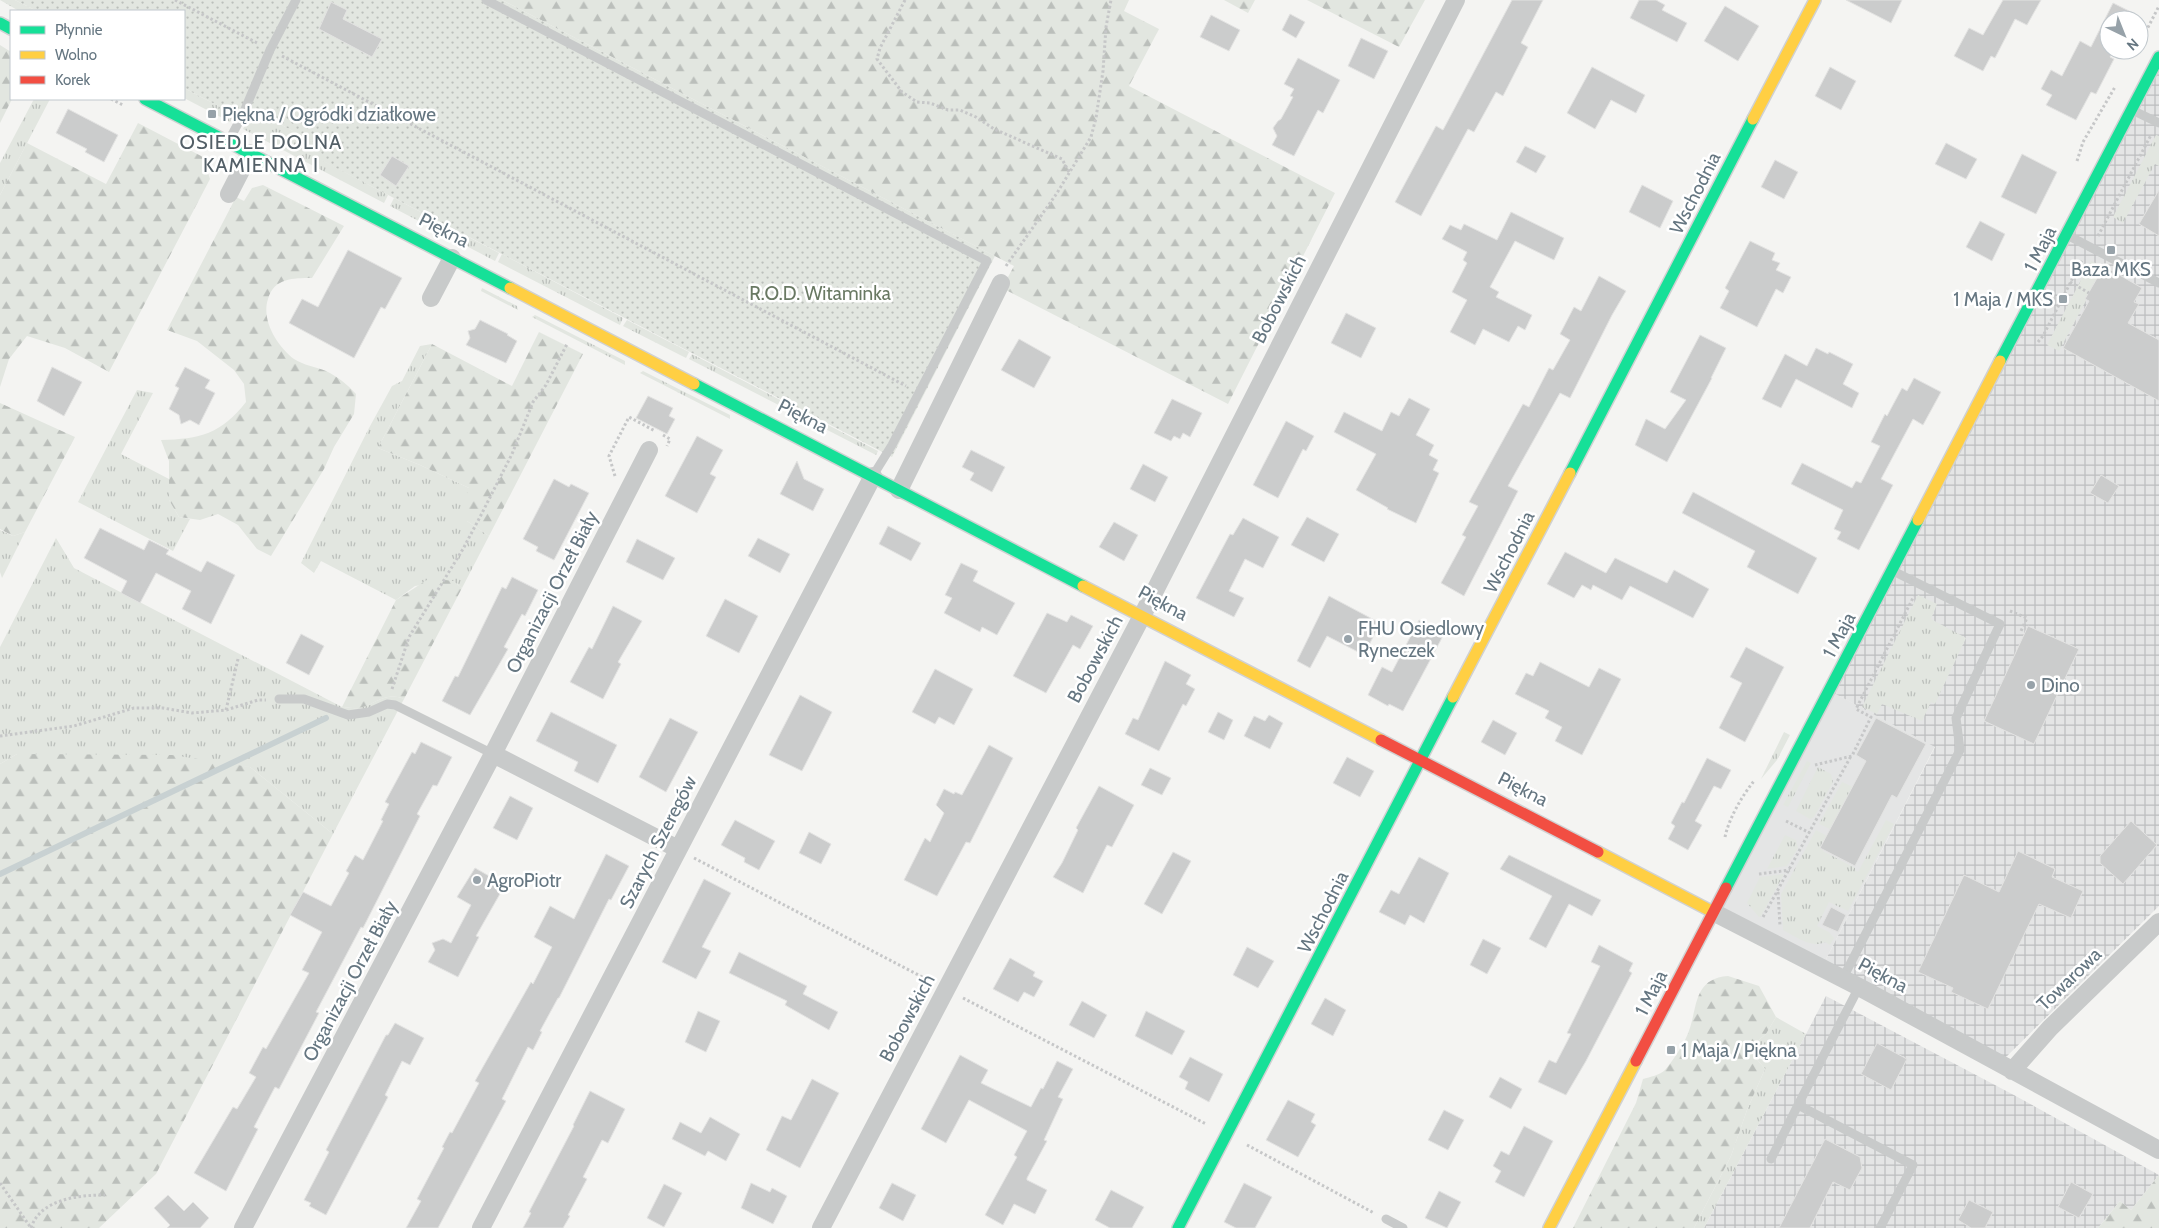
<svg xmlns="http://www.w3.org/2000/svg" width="2159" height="1228" font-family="Cabin,sans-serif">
<defs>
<pattern id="industrial-grid" width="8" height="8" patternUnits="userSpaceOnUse" patternTransform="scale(1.25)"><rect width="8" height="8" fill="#e4e5e5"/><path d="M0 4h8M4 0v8" fill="none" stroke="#bcbebf"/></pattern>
<pattern id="grass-tufts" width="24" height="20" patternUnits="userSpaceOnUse" patternTransform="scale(1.25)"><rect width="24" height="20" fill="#e2e6e0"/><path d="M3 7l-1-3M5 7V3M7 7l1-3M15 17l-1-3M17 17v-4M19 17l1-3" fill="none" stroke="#bbbfbb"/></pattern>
<pattern id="forest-firs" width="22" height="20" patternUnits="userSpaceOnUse" patternTransform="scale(1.25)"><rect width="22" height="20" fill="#e2e6e0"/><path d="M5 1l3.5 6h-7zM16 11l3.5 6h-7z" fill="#bbbfbb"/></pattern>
<pattern id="park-dots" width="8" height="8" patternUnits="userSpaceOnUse" patternTransform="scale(1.25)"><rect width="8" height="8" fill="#e2e6e0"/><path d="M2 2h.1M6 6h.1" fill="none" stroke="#bbbfbb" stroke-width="1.8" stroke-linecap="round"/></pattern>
</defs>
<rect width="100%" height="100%" fill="#f4f4f2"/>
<path fill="#e4e5e5" d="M1830,691l105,55 -112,219 -107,-55z"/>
<path fill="url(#industrial-grid)" d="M2159,59v847l-156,154 -180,-95 112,-218 -105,-56z
M1826,996l186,98 147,81 -28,35 -11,-9 -22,27h-394z"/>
<path fill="url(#grass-tufts)" d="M0,0h15l22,11h-18z
M184,88l46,24 7,-2 -7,12 -46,-24z
M34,99h16l-50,96v-32z
M261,114l60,32 -3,12 70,37 -4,8 -141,-74 7,-12z
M2156,135l3,1v30l-4,-2 -32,59 -10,-6z
M394,198l105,55 -4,8 -105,-55z
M502,254l121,64 -3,7 -122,-63z
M2091,261l13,6 -45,84 -12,-6z
M482,288l35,18 1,4 -37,-19z
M535,315l90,46v4l-93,-48z
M627,320l62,32 -3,6 -63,-32z
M432,344l-54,104 42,17 49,23 -2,33 22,15 -27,52 -9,-7 -38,5 -19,14 -75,-39 -7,12 -13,-10 68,-135 23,-42 10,-5 18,-35z
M692,354l186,97 -2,4 -187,-96z
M643,371l87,44v4l-90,-46z
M137,390l16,3 -32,61 48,25v21l10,17 11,2 -17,32 -95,-49z
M0,530l13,6 12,-4 -23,46 -2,-6z
M56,538l18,30 268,139c5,0 12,2 16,1 18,-3 26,-17 46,-9l-71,135 -83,-67 -233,-13 -17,10v-117z
M1918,595l19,9 -6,15 35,19 -31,66 -4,-2 -9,19 -40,-17 -5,10 -15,-7z
M1784,732l6,3 -13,25 -16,19z
M1807,761l4,2 -23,44 -5,-2z
M1818,767l13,7 2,8 -19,35 -4,2 -14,-8z
M1842,782l11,5 -23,42 -11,-5z
M1886,820l8,4 -46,87 -19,-9 -12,24 12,6 5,6 -4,7 -5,-3c-14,7 -30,-6 -42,-12l-2,-36 35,-64 11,6 -4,15 32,17v2l3,2z
M1785,835l11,5 2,8 -11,18 -20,3z
M1784,874l-23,42 -2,1 -12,-14 13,-26z
M1776,1017l30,17 -102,194h-10l37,-72 16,-46 18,-41 -17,-20 18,-15z"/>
<path fill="url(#forest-firs)" d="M502,0h627l-5,11 35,18 -30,57 206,107 -107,211 -226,-116 12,-22z
M1224,0h31l-7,13z
M1307,0h118l-26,47z
M0,45l11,7 1,47 -12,24z
M138,123l65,34 7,22 -101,193 -44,-24 -38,-12 -18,23 -9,28v-192l27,-52 79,41z
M263,185l81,41 -32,52c-19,0 -38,0 -44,21 -7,21 9,47 26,60 9,6 22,8 32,12 12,6 21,13 30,23l-2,20 -20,33 -10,22 -53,87 -14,-7 -19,-24 -20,-11 -18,6 -21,-3 -10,-17v-39l-8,-21c39,-1 60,-6 85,-38l-2,-18 -10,-14 -37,-29 -30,-11 69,-133 8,4 8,-13z
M539,332l44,22 -94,182 -22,-15 -7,-9 9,-24 -49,-23 -42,-17 54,-104 80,42z
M0,403l75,34 -50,95 -12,4 -13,-7z
M430,578l23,3 9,7 -58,111c-20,-8 -28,6 -45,9 -5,1 -12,-1 -17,-1l54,-107z
M17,754l155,1 78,12 83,67 -177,340 -57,54h-99v-464z
M1728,976l31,10 17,31 -10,17 -18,15 17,20 -18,41 -16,46 -37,72h-121l63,-125 7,-24c7,-2 17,-4 22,-9 7,-8 16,-22 21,-32 13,-26 4,-59 42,-62z
M2159,1175v53h-61l22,-27 11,9z"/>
<path fill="url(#park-dots)" d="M15,0h487l493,256 -103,201 -575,-299 4,-12 -60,-32 -11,3 -13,-6 -7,1 -46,-24v-77h-147z"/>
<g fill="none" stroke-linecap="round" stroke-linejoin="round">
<path stroke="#c8d1d2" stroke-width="6" d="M0,874l326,-156"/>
</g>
<path fill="#cbcccc" stroke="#e3e3e2" d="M1512,0h31l-22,43 7,4 -25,49 -7,-4 -22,40 -6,-3 -47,87 -26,-14 41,-76 7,4z
M1639,0h17l9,5 -3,5 25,13 -10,19 -47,-24z
M1846,0h56l-11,23z
M2003,0h38l-14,25 -12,-6 -20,39 -4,-2 -8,15 -29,-15 15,-28 14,7z
M331,2l16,8 -4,9 39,20 -10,18 -53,-28z
M2113,3l20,10 -4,7h-20v30h5l-4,7 4,2 -18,35 -5,-2 -15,28 -30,-15 6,-10 -11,-6 10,-19 11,6 18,-35 11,6z
M1725,6l34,20 -21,35 -34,-20z
M1290,14l15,8 -9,16 -14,-8z
M1211,15l29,15 -11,21 -29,-14z
M1361,38l27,13 -14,28 -26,-13z
M1298,58l42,22 -17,33 -5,-3 -24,46 -22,-11 5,-9 -4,-8 5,-7 3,-2 12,-22 -3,-1 4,-7 -10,-5z
M1592,67l53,28 -9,18 -25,-13 -16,29 -28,-16z
M1830,67l26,14 -15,29 -26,-14z
M68,109l50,26 -14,27 -19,-10 2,-3 -31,-16z
M1946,143l31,16 -11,20 -31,-15z
M1525,146l21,10 -10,17 -20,-11z
M2022,154l35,18 -21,42 -35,-17z
M392,156l17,10 -13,20 -16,-11z
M1775,160l23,12 -14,27 -23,-12z
M1642,185l31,16 -13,27 -31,-16z
M2159,190v46l-20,-12z
M1511,212l53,26 -10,22 -39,-19 -25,46 9,5 -3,5 36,18 -7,15 -7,-4 -9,16 -26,-13 -8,16 -25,-13 17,-32 -15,-8 15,-29 -4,-3 4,-8 -25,-13 8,-14 11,5 3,-6 33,16z
M1980,221l25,13 -13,27 -26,-14z
M1750,241l25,12 -3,7 8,3 -4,7 15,7 -8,16 -7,-4 -19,38 -37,-19 9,-17 -4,-3z
M348,250l54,28 -17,31 -4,-2 -27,51 -65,-35 13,-24 16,8z
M2104,266l38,22 -8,14 5,2 -11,19 31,17v61l-96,-53 26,-47 -4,-2z
M1599,276l27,15 -14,24 -42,83 -10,-5 -52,93 10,5 -54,105 -23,-13 25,-46 -4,-2 16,-29 -9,-4 54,-98 6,3 20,-39 4,2 17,-30 -10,-6 14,-27 7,4z
M1346,313l30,15 -15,30 -30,-15z
M480,320l28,14 -1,1 10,6 -11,22 -40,-18 4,-7 -2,-7 7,-2z
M1700,335l26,13 -15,30h1l-45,84 -32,-17 11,-26 19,10 21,-29 -16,-8z
M1019,339l32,18 -17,31 -33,-18z
M1816,348l12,6 1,-2 24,12 -10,20 16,9 -7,15 -56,-29 -15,29 -19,-9 23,-45 22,12z
M52,367l30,15 -18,34 -27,-15z
M185,367l25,13 -5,8 10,5 -16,32 -9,-5 -9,4 -2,-9 -10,-6 10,-21 -4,-2z
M1914,378l27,14 -18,33 -10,-6 -32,60 12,6 -34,65 -22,-11 4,-7 -7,-3 9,-19 -52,-26 11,-21 50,25 4,-7 5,2 19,-37 -9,-4 14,-28 2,2 15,-28 5,3z
M648,396l25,12 -4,8 6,3 -8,15 -31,-16z
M1409,398l21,11 -14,26 18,10 -5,10 9,5 -5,10 6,3 -23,50 -29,-14 1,-1 -32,-18 20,-36 -42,-22 10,-20 38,19 9,-19 8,4z
M1172,399l30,14 -12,24 -7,-4 -3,6 -6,-3 -3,5 -17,-8z
M1286,421l28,15 -8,15 -3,-2 -25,49 -25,-13z
M697,436l26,14 -13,24 6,3 -19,36 -32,-17z
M971,450l34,17 -13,25 -22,-12 4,-7 -12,-6z
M797,461l7,18 20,10 -11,22 -33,-17z
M1143,464l25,13 -13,25 -25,-13z
M2101,475l18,11 -11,17 -18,-10z
M554,479l15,8 2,-3 18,9 -35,67 -18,-9 2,-4 -15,-8z
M1693,492l124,66 -19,36 -51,-27 8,-16 -73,-38z
M1307,517l32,17 -15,28 -33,-17z
M1243,518l36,19 -16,31 -18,-9 -16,32 15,7 -10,19 -38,-19 34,-64 3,1z
M1114,522l24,13 -14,26 -25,-14z
M888,526l33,17 -10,18 -32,-17z
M100,528l44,22 5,-10 20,10 -3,4 35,18 6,-11 28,14 -24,49 -29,-15 9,-18 -35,-18 -16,30 -19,-10 6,-12 -43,-23z
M758,538l32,16 -10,19 -32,-17z
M637,539l38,19 -12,22 -37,-18z
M1565,552l41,21 9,-15 52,25 7,-13 35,19 -16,29 -63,-32 -8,14 -29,-15 -2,5 -9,-5 -8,13 -27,-14z
M961,563l17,8 -5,10 42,22 -18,32 -15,-8 -2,5 -36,-19 8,-15 -7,-3z
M512,577l26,13 -13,26 -3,-2 -18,33 4,2 -38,66 -28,-14 13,-25 3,1 44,-90 4,2z
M1329,596l51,27 -16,32 -37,-19 -17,32 -13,-7z
M725,599l33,17 -19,37 -33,-17z
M613,606l29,15 -24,41 3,2 -18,35 -33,-17 19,-35 3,2z
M1047,613l20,9 4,-7 22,11 -13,23 -7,-4 -27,48 -33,-17z
M1419,620l25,14 -41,77 -14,-7 -1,2 -20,-11 14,-28 10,5z
M2028,626l51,23 -45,95 -50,-23z
M301,634l23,12 -15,29 -23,-12z
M1746,647l38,20 -39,75 -26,-14 23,-45 -12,-6z
M1165,661l26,14 -5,9 9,5 -9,17 -3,-2 -24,47 -34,-17 8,-16 5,2z
M1540,662l49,25 10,-19 22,11 -39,76 -27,-14 7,-14 -17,-9 4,-7 -34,-17 11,-21 7,3z
M935,669l38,20 -19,36 -15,-8 -4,7 -23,-12z
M800,695l32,17 -30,59 -33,-16z
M551,712l66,33 -19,38 -24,-12 4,-9 -42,-21z
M1218,712l15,8 -9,20 -16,-8z
M1269,715l14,8 -13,26 -26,-13 10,-20 11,5z
M670,718l28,14 -32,60 -27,-15z
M1876,718l50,26 -29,54 -5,-3 -37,71 -35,-18 46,-87 -10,-6z
M1493,720l24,13 -12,22 -24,-13z
M421,742l31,15 -15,29 -4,-1 -16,29 3,2 -57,112 -2,-1 -45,85 3,1 -40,76 -4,-2 -21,40 4,2 -32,62 -32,-18 39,-66 4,2 19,-32 -7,-4 14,-26 3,2 43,-76 -7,-3 20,-38 -32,-17 13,-23 28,14 18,-33 -3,-2 9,-16 8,5 20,-39 -2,-1 8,-16 -4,-2 27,-50 3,2z
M989,745l24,13 -43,85 -4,-1 -29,54 -33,-16 21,-42 5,4 14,-29 -8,-8 8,-16 10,5 1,-2 7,3z
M1347,757l27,14 -14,26 -27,-14z
M1707,758l24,12 -10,19 -7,-3 -19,35 7,4 -14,25 -20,-11 7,-13 -4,-3 11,-21 2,1z
M1150,768l21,10 -9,17 -21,-10z
M1099,786l35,19 -22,42 -5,-2 -24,48 -30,-16 9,-14 16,-33 -2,-2z
M510,796l23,12 -16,32 -24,-12z
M735,820l40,21 -16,29 -15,-8 1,-4 -24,-13z
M2131,821l26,24 -34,39 -23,-21v-7z
M809,832l22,12 -10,20 -22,-11z
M2018,851l37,18 -3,8 31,14 -12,27 -32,-14 -51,105 -37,-17 2,-4 -35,-16 46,-97 35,17z
M1173,852l18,9 -29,53 -18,-10z
M606,854l23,12 -18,34 -2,-1 -50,99h-1l-18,33 2,1 -9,18 -5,-3 -26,52 4,2 -68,127h-32l15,-27 -4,-2 27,-51 -2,-1 8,-15 2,1 27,-50 -4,-2 56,-99 2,2 19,-37 -18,-10 16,-31 24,13z
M1509,855l92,45 -9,16 -23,-12 -23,44 -17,-9 23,-43 -52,-27z
M1419,857l30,16 -25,50 -14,-8 -5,10 -26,-13 12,-22 8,4z
M475,868l30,17 -29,51 3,1 -21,40 -30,-15 7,-12 -3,-7 11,-4 8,4 20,-38 -14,-8z
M704,879l27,14 -29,54 9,4 -15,28 -34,-17z
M1831,907l15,8 -8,17 -16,-7z
M1483,939l18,9 -14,26 -17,-9z
M1599,945l34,18 -4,8 3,2 -46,88 -20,34 -28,-13 11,-22 7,3 15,-29 -4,-1 33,-67 -9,-4z
M1247,947l27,14 -16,27 -25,-13z
M739,952l68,34 -4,8 35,18 -9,18 -44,-25 2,-4 -58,-28z
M1010,958l25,14 -2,4 10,5 -9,16 -10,-5 -6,10 -25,-13z
M1325,998l21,12 -13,26 -22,-12z
M1082,1001l25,14 -13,23 -25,-13z
M698,1011l22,10 -14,31 -21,-10z
M1146,1011l39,20 -13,24 -37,-19z
M395,1023l29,15 -14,27 -8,-4 -17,34 3,2 -62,118 -17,-9 2,-3 -7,-3 25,-48 -3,-2 60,-115h2z
M1877,1043l30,16 -16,31 -30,-16z
M960,1055l28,15 -7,13 50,24 10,-19 2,1 14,-28 16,8 -15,28 5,2 -19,41 3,1 -20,37v2l20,10 -12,24 -21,-10 -11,21 -18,-10 32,-58 -3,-2 13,-24 -58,-31 -23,43 -25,-14z
M1190,1057l33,17 -14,28 -24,-13 3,-7 -9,-5z
M1500,1077l22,12 -11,20 -22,-12z
M812,1079l27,14 -39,75 -34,-18 16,-34 9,4z
M590,1091l35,18 -17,34 -6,-3 -19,37 4,2 -19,36 2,1 -7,12h-40l8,-15 -2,-1 45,-86 -1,-1z
M1288,1100l27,14 -4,8 5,3 -18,32 -32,-17z
M1444,1110l20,10 -16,30 -20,-10z
M710,1117l30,17 -14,27 -18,-10 -3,5 -33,-17 8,-17 21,11z
M1524,1126l29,15 -29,56 -29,-15 6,-11 -8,-5 8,-15 8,4z
M1825,1139l35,18 2,11 -12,22 -17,-8 -23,46h-31z
M2071,1182l22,12 -14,24 -21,-11z
M751,1183l19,9 2,-4 15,8 -14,28 -32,-16z
M892,1183l24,12 -13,26 -24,-13z
M1244,1183l28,14 -17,31h-19l-12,-6z
M664,1184l18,9 -18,34 -17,-9z
M1111,1190l33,17 -12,21h-22l-15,-8z
M1439,1191l22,11 -14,26 -22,-10z
M168,1195l16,16 9,-9 16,16 -9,10h-33l3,-3 -16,-17z
M1969,1200l24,12 -8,16h-14l-13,-8z"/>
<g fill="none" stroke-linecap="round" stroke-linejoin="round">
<defs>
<path id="fast" d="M0,23l11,6
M145,99l365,189
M2000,361l159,-304
M694,384l389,202
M1570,473l183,-354
M1726,888l192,-368
M1178,1228l275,-531"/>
<path id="slow" d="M1753,119l62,-119
M510,288l184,96
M1918,520l82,-159
M1083,586l298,154
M1453,697l117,-224
M1598,852l115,60
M1549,1228l87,-167"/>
<path id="jam" d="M1381,740l217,112
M1636,1061l90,-173"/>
</defs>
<use href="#fast" stroke="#d0d1d2" stroke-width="14"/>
<use href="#slow" stroke="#d0d1d2" stroke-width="14"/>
<use href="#jam" stroke="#d0d1d2" stroke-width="14"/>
<path stroke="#c6c7c8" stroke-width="3" stroke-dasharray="2.5 2.5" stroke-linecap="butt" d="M175,0l84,44
M905,0l-25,48 -3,11 25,33 15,10 13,1 18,7h12l16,7 18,12 68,30 7,13
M2141,41l18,-35
M282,56l624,330
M111,99l12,6
M2077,161l6,-19 32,-55
M2098,236l53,-101
M1006,266l51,-73 34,-56 5,-19 7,-47 3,-44 5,-27
M2070,282l19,11
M2038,342l5,-6 39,-76
M663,435l7,4 -3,7
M615,476l-6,-20 20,-39 26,14
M2010,611l17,7 -7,15
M392,689l17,-52 54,-88 17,-32 32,-63 21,-52 13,-17 21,-41
M226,710l12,-51
M0,736l74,-10 60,-18h29l29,5 34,-3 32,-10h8
M1815,765l37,-9 19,-39 -15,-8 58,-113
M1786,821l24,12
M1725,837c4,-19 17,-41 29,-56
M694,858l236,123
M1759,874l31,-4
M1778,892l2,34
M1763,917l88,-161
M963,998l243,126
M1247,1145l127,68
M0,1183l31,45
M31,1228c9,-29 48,-33 74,-33"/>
<path stroke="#c8caca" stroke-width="9" d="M486,0l501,261 -95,184 -18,29
M2134,111l25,12
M228,142l15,-28 27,-64 26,-50
M2067,235l92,48
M279,699h25l44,16 21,-3 18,-8 8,1 98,49
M1843,978l117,-228 -4,-32 44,-94 -107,-53
M1859,987l-61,118 115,60 -33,63
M1771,1159l27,-54
M1386,1219l17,9"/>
<path stroke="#c8caca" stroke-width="18" d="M229,194l21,-41
M431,298l21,-40
M899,490l102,-207
M493,754l185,95
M1713,912l146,75 300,163
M2012,1071l38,-43 109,-106
M243,1228l250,-474 156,-304
M481,1228l392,-752
M821,1228l321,-612 314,-616"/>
<use href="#fast" stroke="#16e098" stroke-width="11"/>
<use href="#slow" stroke="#ffcf43" stroke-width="11"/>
<use href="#jam" stroke="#f24e42" stroke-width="11"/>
</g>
<g fill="#97a2a9" stroke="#fff" stroke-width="2">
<rect x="207" y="109" width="10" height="10" rx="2.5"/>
<rect x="2106" y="245" width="10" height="10" rx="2.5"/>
<rect x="2058" y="294" width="10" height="10" rx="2.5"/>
<circle cx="1348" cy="639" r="5"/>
<circle cx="2031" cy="685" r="5"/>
<circle cx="477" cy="880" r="5"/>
<rect x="1666" y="1045" width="10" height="10" rx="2.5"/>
</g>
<g text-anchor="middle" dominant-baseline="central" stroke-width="5" stroke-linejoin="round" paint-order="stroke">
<g font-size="19" fill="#657681" stroke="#fff" text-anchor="start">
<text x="222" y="114">Piękna / Ogródki działkowe</text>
<text x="2111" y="269" text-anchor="middle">Baza MKS</text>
<text x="2053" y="299" text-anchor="end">1 Maja / MKS</text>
<text x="1358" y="628">FHU Osiedlowy<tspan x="1358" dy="22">Ryneczek</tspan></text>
<text x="2041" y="685">Dino</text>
<text x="487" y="880">AgroPiotr</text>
<text x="1681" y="1050">1 Maja / Piękna</text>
</g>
<g font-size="19" fill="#657681" stroke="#fff">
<text transform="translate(1695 193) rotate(-63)">Wschodnia</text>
<text transform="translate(444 230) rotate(27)">Piękna</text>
<text transform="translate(2040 249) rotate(-63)">1 Maja</text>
<text transform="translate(1279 299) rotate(-63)">Bobowskich</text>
<text transform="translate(803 416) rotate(27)">Piękna</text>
<text transform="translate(1509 552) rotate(-63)">Wschodnia</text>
<text transform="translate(552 592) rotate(-63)">Organizacji Orzeł Biały</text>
<text transform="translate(1163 603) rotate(28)">Piękna</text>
<text transform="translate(1839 635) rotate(-62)">1 Maja</text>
<text transform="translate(1095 659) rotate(-62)">Bobowskich</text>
<text transform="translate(1523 789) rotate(27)">Piękna</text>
<text transform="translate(658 842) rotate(-63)">Szarych Szeregów</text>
<text transform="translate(1323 912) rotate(-63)">Wschodnia</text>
<text transform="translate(1883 975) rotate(28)">Piękna</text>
<text transform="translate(2069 979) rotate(-44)">Towarowa</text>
<text transform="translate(350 981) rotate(-62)">Organizacji Orzeł Biały</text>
<text transform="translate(1651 993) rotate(-63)">1 Maja</text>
<text transform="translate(907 1018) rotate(-62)">Bobowskich</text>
</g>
<g font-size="19" fill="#697963" stroke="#fff">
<text x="820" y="293">R.O.D. Witaminka</text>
</g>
<g font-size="20" letter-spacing="1" fill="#535f67" stroke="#fff">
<text x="261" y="142">OSIEDLE DOLNA<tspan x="261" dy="23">KAMIENNA I</tspan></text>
</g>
</g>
<rect x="10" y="10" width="175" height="90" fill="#ffffff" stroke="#c1c8cd"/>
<rect x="20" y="26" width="25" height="8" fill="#16e098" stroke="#c1c8cd"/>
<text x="55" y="35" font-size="15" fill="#657681">Płynnie</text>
<rect x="20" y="51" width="25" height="8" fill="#ffcf43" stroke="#c1c8cd"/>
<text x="55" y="60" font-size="15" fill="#657681">Wolno</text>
<rect x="20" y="76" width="25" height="8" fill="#f24e42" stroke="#c1c8cd"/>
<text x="55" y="85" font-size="15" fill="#657681">Korek</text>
<g transform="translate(2124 35) rotate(137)"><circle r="24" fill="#ffffff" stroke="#c1c8cd"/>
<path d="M0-4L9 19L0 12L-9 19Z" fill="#97a2a9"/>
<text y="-8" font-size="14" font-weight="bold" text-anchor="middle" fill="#657681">N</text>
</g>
</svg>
